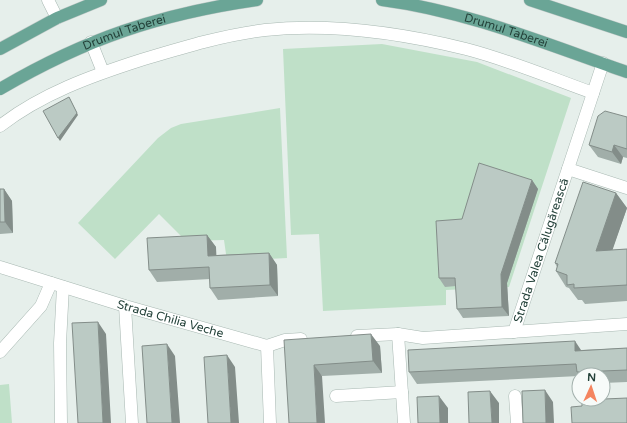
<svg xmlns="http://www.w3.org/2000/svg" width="627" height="423" font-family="'Varela Round',sans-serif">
<rect width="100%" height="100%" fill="#e6efeb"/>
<path fill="#bfe0c8" d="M382,44l95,18 94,36 -62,189 -63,3v15l-123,6 -4,-77 -28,1 -8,-186z
M280,108l7,150 -60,3 -3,-21 -38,1 -27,-27 -44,45 -37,-36 80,-85 13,-10 10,-4z
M9,384l3,39h-12v-38z"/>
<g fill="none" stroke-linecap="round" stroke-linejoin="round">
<defs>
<g id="minor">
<path d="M48,0l9,18"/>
<path d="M91,42l12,30"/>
<path d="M0,126c41,-32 91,-50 141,-66 40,-12 82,-25 124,-30 67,-7 136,3 201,19 43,11 85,29 127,44"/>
<path d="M568,169l59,19"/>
<path id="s1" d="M0,267l125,39 142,40"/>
<path d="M125,306l7,117"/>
<path id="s2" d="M514,332l89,-269"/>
<path d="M398,334l6,89"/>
<path d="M357,336l41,-2 25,4 204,-14"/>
<path d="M267,346l18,-6 16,-1"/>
<path d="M267,346l3,77"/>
<path d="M0,352l41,-46 10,-23"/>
<path d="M336,396l66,-4"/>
<path d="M515,396l2,27"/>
<path d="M61,423l-1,-80 3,-56"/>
</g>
<g id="major">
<path id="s3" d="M382,0c85,11 164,44 245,72"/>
<path d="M530,0l97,32"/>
<path d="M0,49l57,-31 44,-18"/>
<path id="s4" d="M0,89c85,-50 159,-75 257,-89"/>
</g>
</defs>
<use href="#minor" stroke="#a8b8b2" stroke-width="13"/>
<use href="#major" stroke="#c2cac8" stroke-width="13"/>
<use href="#minor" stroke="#fff" stroke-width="12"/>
<use href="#major" stroke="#6aa596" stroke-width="12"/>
</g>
<path fill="#a1aea9" d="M627,117v41l-4,-1 -2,7 -23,-7 -9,-12z
M532,180l6,9 -31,94 2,33 -46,2 -6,-9 -1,-23 -11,1 -6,-9 23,-59z
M0,189h4l8,12 1,32 -13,1z
M616,193l11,15 -15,42 15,-1v52l-42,3 -3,-4h-4l-9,-12 -3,-1 -10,-16 1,-4 -2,-4z
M207,235l9,12v8l53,-2 8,12 1,31 -60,4 -8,-12v-9l-53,3 -8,-12z
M284,340l96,6 2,27 -60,3z
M627,348v34l-24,1v-8h-24v1l-162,8 -8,-12 172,-22z"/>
<path fill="#838d89" d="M69,97l9,18 -18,26 -2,-3z
M614,145l9,12 -2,7 -9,-12z
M532,180l6,9 -31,94 2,33 -7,-9 -1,-33z
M4,189l8,12 1,32 -8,-11z
M616,193l11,15 -20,58 -11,-15z
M207,235l9,12 1,21 -9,-12z
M269,253l8,12 1,31 -8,-11z
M98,322l8,12 5,89h-8z
M371,334l9,12 2,27 -9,-12z
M575,341l8,12 -8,-2z
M167,344l8,12 5,67h-8z
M227,355l8,12 4,56h-8z
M314,365l8,11 3,47h-8z
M545,390l8,12 1,21h-8z
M490,391l9,12v20h-7z
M439,396l9,12v15h-8z"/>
<path fill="#bbcac4" stroke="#838d89" d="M69,97l8,16 -19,25 -15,-27z
M605,111l22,6v32l-13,-4 -2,7 -23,-7 9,-29z
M479,163l53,17 -31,94 1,33 -45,2 -2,-31h-16l-3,-57 26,-2z
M583,182l33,11 -20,58 31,-2v36l-53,3v-4l-7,1v-10l-11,-4 2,-7 -3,-1z
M0,189h4l1,33h-5z
M207,235l1,21 61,-3 1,32 -60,3 -1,-21 -60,3 -2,-32z
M98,322l5,101h-25l-6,-100z
M371,334l2,27 -59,4 3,58h-28l-5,-83z
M575,341v10l52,-3v22l-50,2 -1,-8 -167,8 -1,-22z
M167,344l5,79h-25l-5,-77z
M227,355l4,68h-23l-4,-66z
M545,390l1,33h-23l-1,-32z
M490,391l2,32h-23l-1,-31z
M439,396l1,27h-22l-1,-26z
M627,398v25h-55l-1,-16 11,-1v-6z"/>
<g text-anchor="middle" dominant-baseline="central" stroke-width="3.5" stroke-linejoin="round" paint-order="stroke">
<g font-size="12" fill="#24423a" stroke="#f7fbf9">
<text stroke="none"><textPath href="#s3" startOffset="128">Drumul Taberei</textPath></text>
<text stroke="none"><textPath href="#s4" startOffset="137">Drumul Taberei</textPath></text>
<text stroke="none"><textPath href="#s2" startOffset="86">Strada Valea Călugărească</textPath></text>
<text stroke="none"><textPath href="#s1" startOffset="178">Strada Chilia Veche</textPath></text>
</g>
</g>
<g transform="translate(591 387) rotate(3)"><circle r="19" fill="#f7fbf9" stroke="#a3b1ad"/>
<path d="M0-3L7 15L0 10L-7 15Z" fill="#f4845f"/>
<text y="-6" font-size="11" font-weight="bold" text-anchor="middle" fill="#24423a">N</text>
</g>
</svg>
